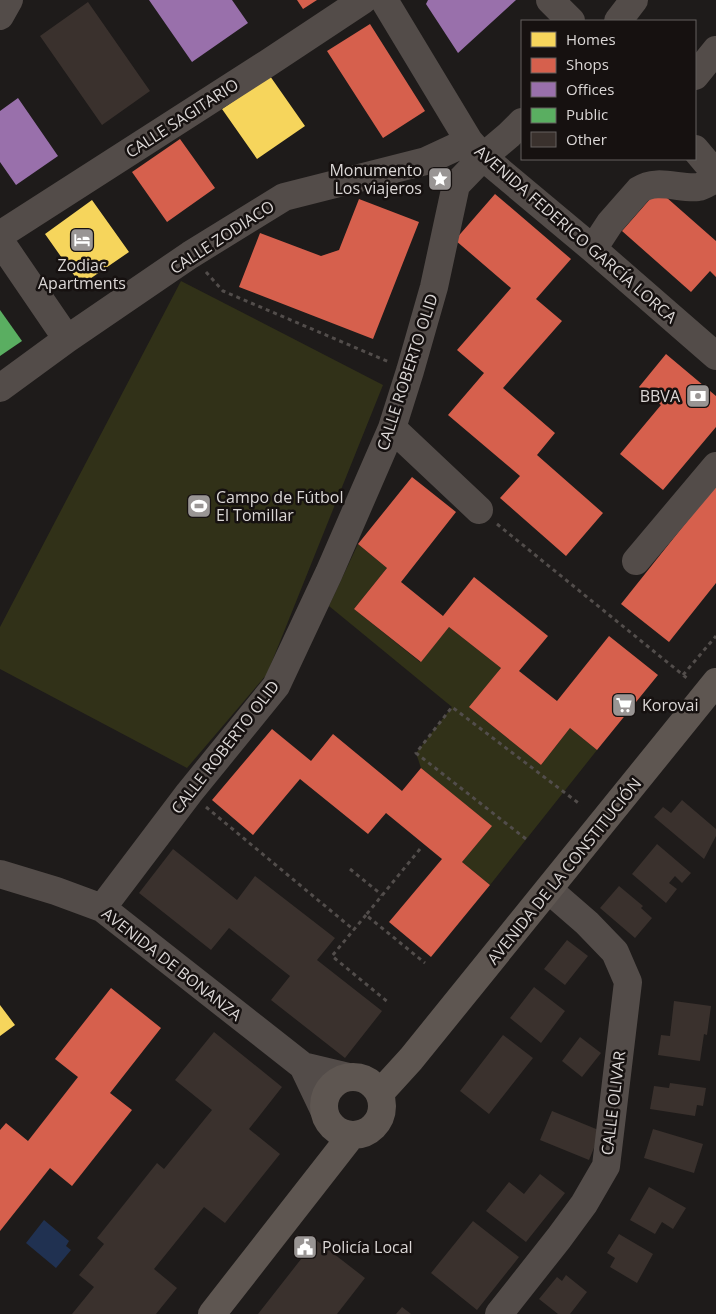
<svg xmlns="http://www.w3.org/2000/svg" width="716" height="1314" font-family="'Open Sans',sans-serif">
<rect width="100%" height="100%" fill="#1e1b1a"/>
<path fill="#313118" d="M181,281l202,104 -116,289 -80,94 -187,-99v-42z
M358,544l29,24 -33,41 66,53 29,-35 52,41 -31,40 71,57 29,-37 27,22 -107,135 -28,-23 29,-36 -70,-58 -5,-15 36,-46 -123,-101z"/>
<path fill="#203151" d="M44,1220l25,21 -3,5 5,4 -15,18 -30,-25z"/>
<path fill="#f6d55c" d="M270,76l35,50 -48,33 -35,-50z
M92,200l37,52 -48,33 -36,-51z
M0,1005l15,20 -15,11z"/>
<path fill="#d6604d" d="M297,0h20l-14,9z
M370,24l55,87 -42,27 -56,-87z
M180,139l35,49 -48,34 -35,-50z
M658,190l58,51v36l-6,-6 -19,21 -69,-61z
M495,194l76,65 -35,40 26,22 -59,67 52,45 -18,22 66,58 -37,43 -66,-58 20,-22 -72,-61 36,-42 -27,-23 54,-62 -56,-48z
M359,199l60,23 -46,117 -134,-52 21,-54 61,23 18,-6z
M666,354l50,42v31l-53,63 -43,-36 41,-49 -22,-18z
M412,477l44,35 -55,70 42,34 31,-39 74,59 -29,35 38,30 52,-65 49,39 -61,75 -27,-22 -29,37 -72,-58 32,-39 -52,-41 -28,35 -67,-53 33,-41 -29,-24z
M716,485v98l-47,59 -48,-38z
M272,729l39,32 22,-27 69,57 19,-23 71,58 -30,36 28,23 -59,72 -42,-35 53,-63 -56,-46 -18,21 -68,-55 -47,56 -41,-35z
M111,988l50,40 -51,65 22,17 -60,76 -22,-18 -50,63v-101l6,-7 22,18 50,-64 -23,-18z"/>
<path fill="#9970ab" d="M149,0h83l16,23 -56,39z
M428,0h88l-58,53 -32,-49z
M18,98l40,58 -42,29 -16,-23v-51z"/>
<path fill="#5aae61" d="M0,310l22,31 -22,15z"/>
<path fill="#3a312d" d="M88,2l62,89 -48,34 -62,-89z
M682,800l34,29v7l-12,23 -50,-42 9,-10 8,6z
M657,844l34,29 -9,10 -7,-7 -6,7 8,6 -11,14 -34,-29z
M173,849l64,51 18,-24 80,62 -18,22 65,51 -37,47 -74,-58 19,-24 -61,-48 -18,22 -72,-57z
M619,886l24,20 -2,2 11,10 -17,20 -35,-30z
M567,940l21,16 -23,29 -21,-16z
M534,987l31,24 -24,32 -31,-25z
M674,1001l37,5 -4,29 -3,-1 -4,27 -42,-6 3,-20 9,1z
M214,1032l68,55 -33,42 31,25 -55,69 -21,-16 -50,62 23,19 -21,26h-84l22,-27 -15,-12 25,-31 -7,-6 60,-75 7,6 48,-59 -37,-30z
M503,1035l30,23 -44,56 -29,-23z
M580,1037l21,16 -19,24 -20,-16z
M670,1083l36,5 -3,18 -6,-1 -2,11 -45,-7 4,-23 15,2z
M552,1111l49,20 -12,29 -49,-20z
M653,1129l50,15 -9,29 -50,-15z
M540,1174l25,19 -39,49 -40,-31 23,-29 15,12z
M649,1187l37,21 -13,21 -11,-7 -7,12 -25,-14z
M473,1221l46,36 -42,53 -46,-37z
M619,1234l34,20 -16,29 -27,-16 5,-9 -8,-5z
M316,1240l49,38 -28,36h-79z
M566,1275l21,17 -17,22h-12l-19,-15 18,-22 5,4z
M402,1307l9,7h-15z"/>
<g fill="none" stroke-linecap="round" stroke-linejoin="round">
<path stroke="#524d4b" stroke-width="3" stroke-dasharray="4 4" stroke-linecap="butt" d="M206,272l17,19 166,71
M497,524l191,155
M683,675l33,-39
M206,807l148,123
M526,839l-110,-86 36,-46 129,98
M420,849l-54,66 59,48
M350,869l32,26
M366,915l-34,41 57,47"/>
<path stroke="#534c49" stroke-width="28" d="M384,0l85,141 14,16 110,92 123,107
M550,0l21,21
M0,16l9,-16
M618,21l16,-21
M695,76l21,-26
M695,149l21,25
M0,235l268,-172 95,-63
M0,241l67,98
M593,249l17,-26 29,-33c18,-12 40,-1 59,-3 6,-1 13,-6 18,-9
M0,388l67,-49 123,-84 94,-58 142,-36 43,-20
M392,428l87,82
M636,561l80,-95
M0,874l56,17 46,17 201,158 20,42
M102,908l87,-115 87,-107 53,-113 63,-145 18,-57 24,-84 22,-102 27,-28 26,-22 13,-13
M303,1066l46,11
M499,1314l60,-76 25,-34 22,-38 22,-184 -13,-30 -28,-29 -38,-33"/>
<path stroke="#5e5651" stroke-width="28" d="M324 1106a29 29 0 1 1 58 0a29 29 0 1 1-58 0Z
M380,1093l31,-34 305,-377
M212,1314l139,-178"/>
</g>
<defs>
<symbol id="sight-square" viewBox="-11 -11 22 22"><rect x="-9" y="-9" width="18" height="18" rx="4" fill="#999594" stroke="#161110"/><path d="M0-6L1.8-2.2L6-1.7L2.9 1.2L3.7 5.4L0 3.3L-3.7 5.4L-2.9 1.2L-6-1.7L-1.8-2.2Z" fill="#fff"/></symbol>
<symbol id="hotel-square" viewBox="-11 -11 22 22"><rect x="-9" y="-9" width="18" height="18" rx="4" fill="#999594" stroke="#161110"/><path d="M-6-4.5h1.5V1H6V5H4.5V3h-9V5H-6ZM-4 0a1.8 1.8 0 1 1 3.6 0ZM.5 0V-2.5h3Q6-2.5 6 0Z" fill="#fff"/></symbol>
<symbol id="bank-square" viewBox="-11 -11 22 22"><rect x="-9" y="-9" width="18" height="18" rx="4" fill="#999594" stroke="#161110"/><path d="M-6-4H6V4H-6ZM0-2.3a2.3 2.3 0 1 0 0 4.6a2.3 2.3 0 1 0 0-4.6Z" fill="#fff"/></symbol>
<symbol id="stadium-square" viewBox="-11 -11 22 22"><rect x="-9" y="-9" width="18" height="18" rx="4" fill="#999594" stroke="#161110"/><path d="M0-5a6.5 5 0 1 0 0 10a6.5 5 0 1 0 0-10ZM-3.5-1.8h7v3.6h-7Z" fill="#fff"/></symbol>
<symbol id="supermarket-square" viewBox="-11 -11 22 22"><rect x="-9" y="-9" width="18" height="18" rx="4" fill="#999594" stroke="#161110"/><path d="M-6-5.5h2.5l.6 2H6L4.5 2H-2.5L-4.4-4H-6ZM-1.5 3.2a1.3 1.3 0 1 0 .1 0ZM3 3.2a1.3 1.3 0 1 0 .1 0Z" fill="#fff"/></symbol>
<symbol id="civic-square" viewBox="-11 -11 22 22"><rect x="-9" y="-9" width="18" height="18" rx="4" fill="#999594" stroke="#161110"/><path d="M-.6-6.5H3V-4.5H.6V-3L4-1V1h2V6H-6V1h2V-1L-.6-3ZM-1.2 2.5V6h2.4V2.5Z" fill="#fff"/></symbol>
</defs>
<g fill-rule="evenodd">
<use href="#sight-square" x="426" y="165" width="28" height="28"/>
<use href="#hotel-square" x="68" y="226" width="28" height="28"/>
<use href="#bank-square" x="684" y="382" width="28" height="28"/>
<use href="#stadium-square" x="185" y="492" width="28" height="28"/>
<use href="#supermarket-square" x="610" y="691" width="28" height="28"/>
<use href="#civic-square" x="291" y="1233" width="28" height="28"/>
</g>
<g text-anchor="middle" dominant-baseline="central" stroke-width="5" stroke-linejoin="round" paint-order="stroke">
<g font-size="16" fill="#dbd7d6" stroke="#161110">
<text transform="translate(182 118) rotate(-33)">CALLE SAGITARIO</text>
<text transform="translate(576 234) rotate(41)">AVENIDA FEDERICO GARCÍA LORCA</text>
<text transform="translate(222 237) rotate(-33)">CALLE ZODIACO</text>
<text transform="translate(407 372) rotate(-72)">CALLE ROBERTO OLID</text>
<text transform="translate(225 747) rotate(-52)">CALLE ROBERTO OLID</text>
<text transform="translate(564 871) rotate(-51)">AVENIDA DE LA CONSTITUCIÓN</text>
<text transform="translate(172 964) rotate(38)">AVENIDA DE BONANZA</text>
<text transform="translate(613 1103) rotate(-83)">CALLE OLIVAR</text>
</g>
<g font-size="16" fill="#dbd7d6" stroke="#161110" text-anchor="start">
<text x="422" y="170" text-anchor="end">Monumento<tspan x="422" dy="18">Los viajeros</tspan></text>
<text x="82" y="265" text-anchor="middle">Zodiac<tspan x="82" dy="18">Apartments</tspan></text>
<text x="680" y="396" text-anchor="end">BBVA</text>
<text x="216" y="497">Campo de Fútbol<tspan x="216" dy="18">El Tomillar</tspan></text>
<text x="642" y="705">Korovai</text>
<text x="322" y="1247">Policía Local</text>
</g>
</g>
<rect x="521" y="20" width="175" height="140" fill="#161110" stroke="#65605f"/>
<rect x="531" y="32" width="25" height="15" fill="#f6d55c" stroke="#65605f"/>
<text x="566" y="45" font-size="15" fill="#dbd7d6">Homes</text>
<rect x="531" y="58" width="25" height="15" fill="#d6604d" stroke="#65605f"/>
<text x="566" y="70" font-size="15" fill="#dbd7d6">Shops</text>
<rect x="531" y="82" width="25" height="15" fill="#9970ab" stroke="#65605f"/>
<text x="566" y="95" font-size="15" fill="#dbd7d6">Offices</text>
<rect x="531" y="108" width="25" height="15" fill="#5aae61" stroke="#65605f"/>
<text x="566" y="120" font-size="15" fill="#dbd7d6">Public</text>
<rect x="531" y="132" width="25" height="15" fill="#3a312d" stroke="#65605f"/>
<text x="566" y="145" font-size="15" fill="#dbd7d6">Other</text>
</svg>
